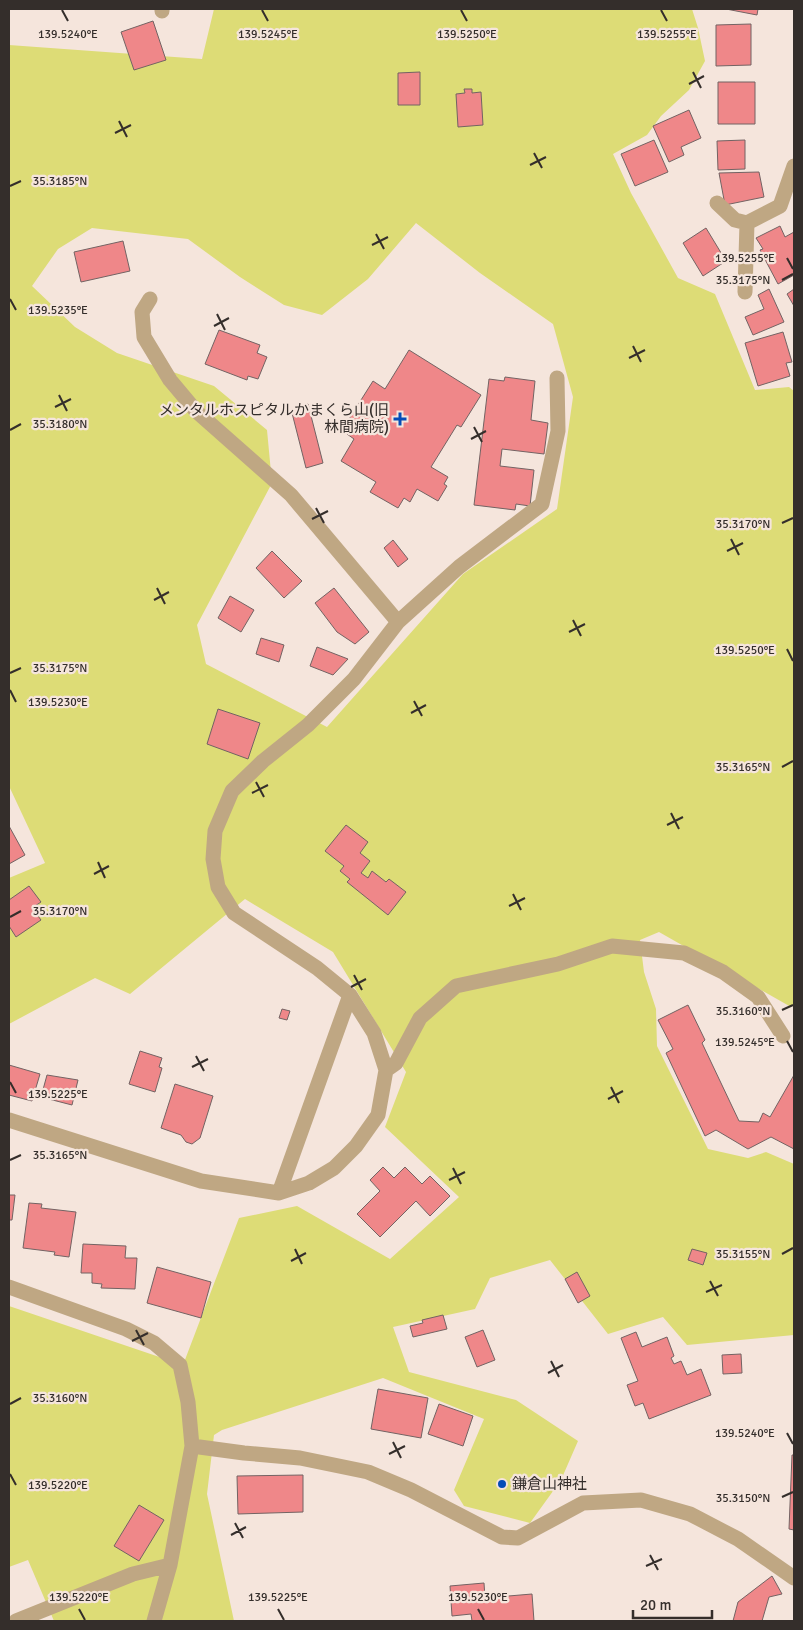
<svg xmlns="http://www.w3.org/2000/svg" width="803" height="1630" font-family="Signika,'Noto Sans JP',sans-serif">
<rect width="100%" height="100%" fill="#f5e5dc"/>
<path fill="#dddc76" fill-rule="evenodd" d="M214,9h478l6,19 7,33 -16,29 -28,26 -14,19 -34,19 18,39 47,85 37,16 40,96 34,-3 5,4v614l-3,2 -132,-75 -19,8 4,32 12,37 1,37 51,103 40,9 18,-6 28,12v171l-107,10 -24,-28 -55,17 -58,-74 -60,18 -15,31 -82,18 16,45 107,28 62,41 -17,39 -31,43 -66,-17 -10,-16 30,-71 -101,-41 -161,52 -8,5 -7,59 27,127h-180l-26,-61 -19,7v-261l174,59 56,-147 58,-12 93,53 69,-62 -74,-70 21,-55 -73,-120 -88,-53 -115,95 -35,-16 -86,46v-146l36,-15 -36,-77v-741l193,14zM416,223l64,50 73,51 20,73 -16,112 -94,65 -136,153 -121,-63 -9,-39 75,-142 -5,-53 -53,-44 -97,-33 -42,-26 -43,-41 26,-37 34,-21 96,11 52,38 44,28 38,10 46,-36z"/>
<path fill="#ef8789" stroke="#736363" d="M726,9h32l-1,6z
M153,21l13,39 -32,10 -13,-38z
M751,24v41l-35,1v-41z
M420,72v33h-22v-32z
M718,82h37v42h-37z
M464,89h8v4l9,-1 2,33 -25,2 -2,-33 9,-1z
M689,110l12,28 -20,9 3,8 -15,7 -16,-36z
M654,140l14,32 -33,14 -14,-32z
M745,140v29l-27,1 -1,-29z
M759,172l5,25 -39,8 -6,-32z
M780,226l5,11 9,-5v43l-16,9 -18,-34 3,-1 -7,-11z
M706,228l20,33 -23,15 -20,-33z
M123,241l7,30 -49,11 -7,-30z
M769,289l15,33 -31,13 -8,-18 19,-8 -6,-14z
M794,289v17l-7,-12z
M219,330l41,15 -3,8 10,4 -9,22 -10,-3 -1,4 -42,-16z
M783,332l9,30 -6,1 4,13 -32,10 -13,-43z
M409,350l72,45 -20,32 -4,-2 -26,42 17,10 -4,7 3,2 -9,15 -21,-12 -7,13 -6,-4 -6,10 -28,-16 6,-10 -35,-21 13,-22 -7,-5 7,-12 -5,-3 24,-38 12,8z
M505,377l30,4 -4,39 17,3 -4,31 -42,-5 -2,17 34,4 -4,36 -14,-2 -1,6 -41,-5 15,-126 15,2z
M308,404l15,59 -17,5 -15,-59z
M393,540l15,19 -10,8 -14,-19z
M272,551l30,30 -18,17 -28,-30z
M334,588l35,44 -14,12 -18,-12 -22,-29z
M230,596l24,14 -13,22 -23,-14z
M261,638l23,7 -5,17 -23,-8z
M317,647l31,12 -15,16 -23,-9z
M218,709l42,14 -12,36 -41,-15z
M346,825l22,17 -8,11 10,8 -9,12 7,5 4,-7 14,11 3,-3 17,13 -18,23 -41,-33 3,-3 -10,-8 4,-5 -19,-15z
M9,826l16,29 -16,9z
M29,886l12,16 -9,6 9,12 -25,17 -7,-11v-26z
M688,1005l17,35 -3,3 37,78 20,1 4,-9 7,4 24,-42v74l-23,-12 -23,12 -32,-19 -11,6 -39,-83 7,-4 -15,-29z
M282,1009l8,2 -3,9 -8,-2z
M140,1051l22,7 -3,9 3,1 -7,24 -26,-8z
M9,1065l31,9 -8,27 -23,-6z
M47,1075l31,5 -6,25 -31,-8z
M175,1084l38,12 -13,42 -8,6 -6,-2 -5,-7 -20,-7z
M383,1167l11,11 11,-11 17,17 8,-8 20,20 -20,20 -14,-15 -36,36 -23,-23 23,-23 -10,-11z
M9,1195h6l-3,25h-3z
M29,1203l13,1 -1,4 35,4 -7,45 -15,-2 1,-3 -32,-4z
M83,1244l43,2 -1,12h12l-2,31 -34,-1 1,-4 -10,-1v-10h-11z
M692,1249l15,4 -4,12 -15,-5z
M157,1267l54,15 -10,36 -54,-15z
M577,1272l13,24 -12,7 -13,-24z
M443,1315l4,14 -34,8 -3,-11 13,-3 -1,-3z
M483,1330l12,30 -18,7 -12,-30z
M636,1332l6,15 25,-10 7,19 -3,2 3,6 7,-3 6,14 14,-6 10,26 -62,24 -6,-16 -8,3 -8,-21 11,-4 -17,-43z
M741,1354l1,19 -19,1 -1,-19z
M378,1389l50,9 -7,40 -50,-9z
M439,1404l34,12 -10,30 -35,-12z
M792,1455h2v75l-5,-1z
M303,1475v37l-65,2 -1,-38z
M139,1505l25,15 -25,41 -25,-15z
M772,1576l10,18 -13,3 -7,24h-29l5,-19z
M484,1583l1,15 47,-4 2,27h-62l-1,-7 -19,2 -2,-30z"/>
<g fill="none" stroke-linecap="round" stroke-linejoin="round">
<path stroke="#bfa783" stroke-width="15" d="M162,9v2
M717,203l18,17 12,3 33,-17 14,-40
M745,292l2,-69
M150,299l-8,13 2,25 26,43 26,31 95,84 107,127
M386,1070l10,-7 24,-45 36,-32 102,-22 54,-18 72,7 39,19 35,25 25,39
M9,1120l192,61 78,12 30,-10 25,-15 22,-22 22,-31 8,-45 -12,-37 -24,-38 -33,-27 -83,-55 -16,-26 -5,-28 2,-28 17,-40 31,-30 45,-36 46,-46 44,-57 61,-55 83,-63 16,-73 -1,-53
M279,1193l71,-198
M9,1287l117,42 28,14 26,22 8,37 4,44 -22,119 -16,56
M192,1446l52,7 56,5 68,14 43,18 91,47 16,1 65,-35 58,-3 49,14 48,25 56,39
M16,1621l117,-47 37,-9"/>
</g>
<path fill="none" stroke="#342e2b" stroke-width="2" d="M62,10l6,11M262,10l6,11M461,10l6,11M661,10l6,11M693,72l8,16M689,84l15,-8M119,121l8,16M115,133l16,-8M534,153l8,15M530,165l16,-8M10,186l11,-5M376,234l8,15M372,245l16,-8M787,258l6,11M782,280l11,-6M10,299l6,11M217,314l8,16M214,326l15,-8M633,346l8,16M629,358l16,-8M59,395l8,16M55,407l16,-8M474,427l8,15M10,430l11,-6M471,439l15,-8M316,508l8,15M312,519l16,-8M782,523l11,-5M731,539l8,16M727,551l16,-8M157,588l8,16M154,600l15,-8M573,620l8,16M569,632l16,-8M787,649l6,12M10,673l11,-5M10,690l6,12M414,701l8,15M411,713l15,-8M782,767l11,-6M256,782l8,15M252,793l16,-8M671,813l8,16M667,825l16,-8M98,862l7,16M94,874l15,-8M513,894l8,16M509,906l16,-8M10,917l11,-6M354,975l8,15M351,987l15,-8M782,1010l11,-5M787,1041l6,11M196,1056l8,15M192,1067l16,-8M10,1082l6,11M611,1087l8,16M608,1099l15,-8M10,1160l11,-5M453,1168l8,16M449,1180l16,-8M295,1249l7,15M782,1254l11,-6M291,1261l15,-8M710,1281l8,15M706,1292l16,-7M136,1330l8,15M132,1341l16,-8M551,1361l8,16M548,1373l15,-8M10,1404l11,-6M787,1433l6,11M393,1442l8,16M389,1454l16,-8M10,1474l6,11M782,1497l11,-5M235,1523l8,15M231,1535l15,-8M650,1555l8,15M646,1566l16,-7M79,1609l6,11M278,1609l6,11M478,1609l6,11"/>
<g fill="#054db7" stroke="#f5e5dc" stroke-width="2">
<path d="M397.5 411.5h5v5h5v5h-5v5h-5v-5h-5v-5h5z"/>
<circle cx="502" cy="1484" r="5"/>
</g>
<g text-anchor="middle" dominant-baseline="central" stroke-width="4.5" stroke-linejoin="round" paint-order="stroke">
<g font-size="15" fill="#342e2b" stroke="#f5e5dc" text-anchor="end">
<text x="389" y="410">メンタルホスピタルかまくら山(旧<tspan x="389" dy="17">林間病院)</tspan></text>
<text x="512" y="1484" text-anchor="start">鎌倉山神社</text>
</g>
</g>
<g font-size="12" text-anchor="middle" fill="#342e2b" stroke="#f5e5dc" stroke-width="4.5" stroke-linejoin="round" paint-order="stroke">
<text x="68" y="38">139.5240°E</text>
<text x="268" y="38">139.5245°E</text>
<text x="467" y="38">139.5250°E</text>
<text x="667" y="38">139.5255°E</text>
<text x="60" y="185">35.3185°N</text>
<text x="745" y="262">139.5255°E</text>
<text x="743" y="284">35.3175°N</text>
<text x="58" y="314">139.5235°E</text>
<text x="60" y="428">35.3180°N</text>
<text x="743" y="528">35.3170°N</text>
<text x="745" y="654">139.5250°E</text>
<text x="60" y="672">35.3175°N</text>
<text x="58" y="706">139.5230°E</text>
<text x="743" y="771">35.3165°N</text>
<text x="60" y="915">35.3170°N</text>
<text x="743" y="1015">35.3160°N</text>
<text x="745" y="1046">139.5245°E</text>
<text x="58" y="1098">139.5225°E</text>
<text x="60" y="1159">35.3165°N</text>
<text x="743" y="1258">35.3155°N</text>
<text x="60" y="1402">35.3160°N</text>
<text x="745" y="1437">139.5240°E</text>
<text x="58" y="1489">139.5220°E</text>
<text x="743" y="1502">35.3150°N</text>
<text x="79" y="1601">139.5220°E</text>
<text x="278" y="1601">139.5225°E</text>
<text x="478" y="1601">139.5230°E</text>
</g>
<rect width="803" height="1630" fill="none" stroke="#342e2b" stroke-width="20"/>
<path d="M633 1610v8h79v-8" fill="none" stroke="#342e2b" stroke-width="2.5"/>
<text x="640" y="1610" font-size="15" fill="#342e2b" stroke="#f5e5dc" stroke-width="4" paint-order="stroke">20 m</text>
</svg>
